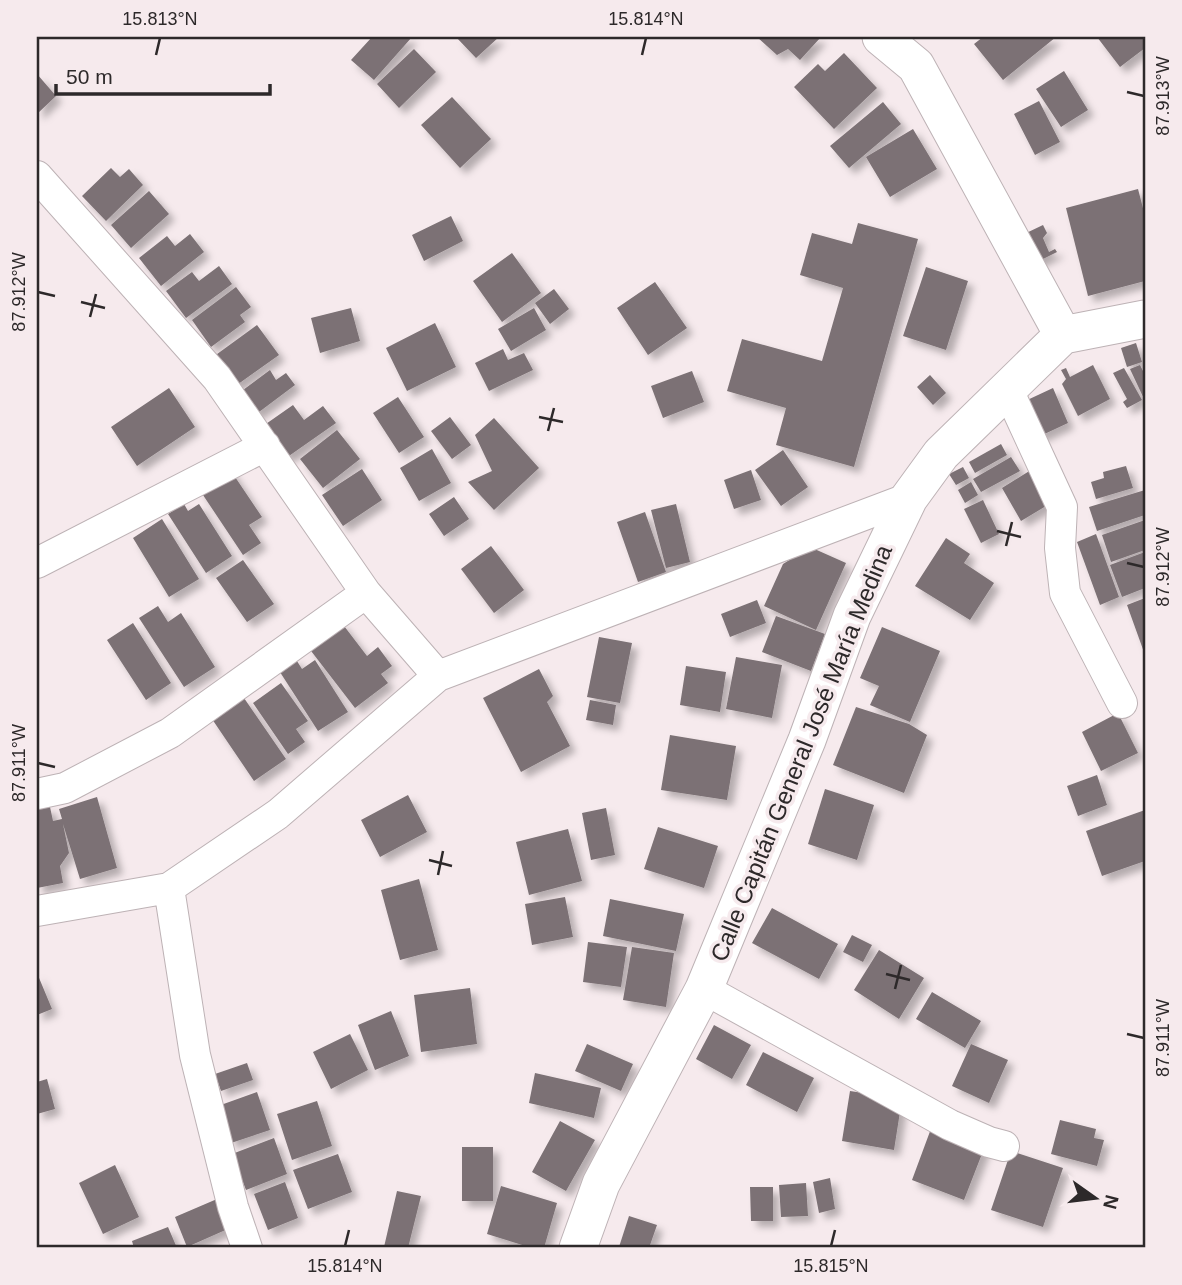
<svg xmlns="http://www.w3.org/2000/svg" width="1182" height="1285" font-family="Helvetica,sans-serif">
<defs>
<filter id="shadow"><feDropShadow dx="6" dy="6" stdDeviation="3.5" flood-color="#0004"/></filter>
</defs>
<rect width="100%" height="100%" fill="#f6eaed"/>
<path fill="#7b7174" filter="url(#shadow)" d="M372,37h40l-38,43 -23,-20z
M456,37h43l-23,21z
M757,37h64l-21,23 -12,-11 -11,6z
M983,37h73l-53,43 -29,-36z
M1097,37h48v11l-25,19z
M414,49l22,23 -37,36 -22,-24z
M844,53l33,35 -43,41 -40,-42 24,-23 7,7z
M1064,71l24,39 -27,17 -25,-38z
M37,74l19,22 -19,18z
M452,97l39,42 -31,29 -39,-43z
M1039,101l21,41 -25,13 -21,-41z
M883,102l18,22 -52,44 -19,-22z
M913,129l24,40 -47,28 -24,-40z
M111,168l9,9 9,-8 14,16 -37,36 -24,-25z
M1138,189l7,27v65l-57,15 -22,-88z
M149,191l20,23 -38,34 -20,-23z
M451,216l12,25 -39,20 -12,-26z
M858,223l60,16 -64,228 -78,-22 10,-37 -59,-17 15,-52 80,22 21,-73 -43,-13 12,-42 40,11z
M1043,225l4,8 -4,5 6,14 6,-3 2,3 -24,12 -13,-28z
M190,234l14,18 -43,34 -22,-28 28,-22 8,10z
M512,253l29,40 -39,29 -29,-41z
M219,266l13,18 -46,34 -20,-27 26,-19 7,9z
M926,267l42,14 -22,69 -43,-14z
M655,282l32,46 -39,27 -31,-47z
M236,287l15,20 -11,8 5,7 -34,25 -19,-27z
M554,289l15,20 -19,15 -15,-21z
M351,308l9,33 -40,12 -9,-35z
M534,308l12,22 -35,21 -13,-22z
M435,323l21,44 -49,24 -21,-43z
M257,325l22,30 -45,32 -21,-30z
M1136,343l6,19 -15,5 -6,-19z
M503,349l5,11 16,-7 9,17 -44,21 -14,-28z
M1093,365l17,34 -32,17 -16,-32 4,-5 -5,-9 5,-2 4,9z
M1140,365l5,10v26l-15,-32z
M1124,368l18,32 -15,8 -4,-6 4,-3 -14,-26z
M270,370l6,10 10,-7 9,12 -40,30 -16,-22z
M692,371l12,31 -41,16 -12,-32z
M930,375l16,18 -13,12 -16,-18z
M169,388l26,39 -58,39 -26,-39z
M1053,388l15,35 -30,14 -15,-35z
M398,397l26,40 -25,16 -26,-40z
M293,405l11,15 19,-14 13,17 -50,35 -23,-32z
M450,417l21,28 -19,14 -21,-28z
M494,418l45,50 -45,42 -26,-28 24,-11 -17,-36z
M337,430l23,29 -37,29 -23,-29z
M1001,444l6,11 -32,18 -6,-11z
M432,449l19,34 -32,18 -19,-33z
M783,450l25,37 -27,19 -26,-36z
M1011,457l9,14 -39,21 -8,-13z
M1126,466l7,22 -37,11 -5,-17 13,-4 -1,-6z
M963,467l6,11 -13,7 -7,-11z
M229,468l33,49 -13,8 12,18 -18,12 -44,-66z
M362,469l20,31 -39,26 -21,-31z
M751,470l10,30 -27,9 -10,-29z
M1031,470l20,33 -30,18 -19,-33z
M971,482l7,13 -13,8 -7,-13z
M1145,490v25l-48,16 -8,-24z
M454,497l15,22 -25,17 -15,-22z
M983,500l16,34 -18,9 -17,-34z
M184,504l4,7 11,-7 33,52 -26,17 -38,-59z
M676,504l14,58 -24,6 -15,-58z
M645,512l21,60 -28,10 -21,-60z
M162,519l37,60 -30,18 -36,-59z
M1145,520v30l-34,12 -9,-27z
M1096,534l23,63 -19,8 -23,-63z
M946,538l24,16 -6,9 30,20 -24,37 -55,-34z
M491,546l33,44 -30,23 -33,-44z
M810,547l36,16 -30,67 -52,-24 19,-42z
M1145,552v36l-23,9 -12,-32z
M243,560l31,44 -27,18 -31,-44z
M1145,598l-1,7 1,50 -18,-50z
M757,600l9,23 -36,14 -9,-23z
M158,606l10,16 13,-9 34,54 -31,20 -45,-69z
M776,616l49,18 -14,37 -49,-19z
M341,622l26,34 11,-9 14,19 -11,8 7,9 -33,25 -47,-61z
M133,623l38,60 -25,17 -39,-60z
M882,627l58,24 -30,71 -40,-17 9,-19 -19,-8z
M599,637l33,6 -12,60 -33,-6z
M736,657l46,8 -10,53 -46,-9z
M295,658l7,11 13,-9 33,52 -30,19 -40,-62z
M686,666l40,6 -6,40 -40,-7z
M539,669l14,27 -6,6 23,44 -49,26 -38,-74z
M281,683l27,38 -12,8 9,13 -17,12 -35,-51z
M244,698l42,61 -32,22 -42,-62z
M590,700l26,5 -3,20 -27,-5z
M856,707l53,17 18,11 -23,58 -71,-28z
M1118,713l20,40 -37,18 -19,-39z
M670,735l66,11 -9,54 -66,-10z
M1097,775l10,30 -29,11 -11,-30z
M825,789l49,16 -17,55 -49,-16z
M408,795l19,37 -47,25 -19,-37z
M97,797l20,71 -37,11 -17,-55 6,29 -9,13 3,17 -26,5v-79l13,-2 3,14 9,-2 -3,-10z
M606,808l9,47 -24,5 -9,-47z
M1145,810v51l-43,15 -16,-45z
M658,827l60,19 -14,42 -60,-19z
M568,829l14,52 -53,14 -13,-53z
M419,879l19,71 -38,10 -19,-70z
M565,897l8,40 -41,8 -7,-41z
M610,899l74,15 -8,37 -73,-15z
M772,908l66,36 -19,35 -67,-36z
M852,935l20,10 -9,17 -20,-10z
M588,942l39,5 -6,40 -38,-5z
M632,947l42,6 -8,54 -43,-7z
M879,950l45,28 -25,41 -45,-29z
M37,973l15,36 -15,6z
M470,988l7,56 -56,8 -7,-57z
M932,992l49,29 -16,27 -49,-29z
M391,1011l18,45 -34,14 -17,-45z
M714,1025l37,20 -19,34 -36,-20z
M350,1034l18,36 -37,19 -18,-37z
M587,1044l46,20 -12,27 -46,-20z
M971,1044l37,16 -19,43 -37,-17z
M763,1052l51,26 -17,34 -51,-27z
M247,1063l6,17 -32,11 -6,-17z
M535,1073l66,15 -7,30 -65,-15z
M47,1079l8,30 -18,5v-32z
M850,1091l52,8 -8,51 -52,-9z
M257,1092l13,38 -39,13 -13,-37z
M317,1101l15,45 -40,14 -15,-46z
M1060,1120l36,9 -2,9 10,2 -7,26 -46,-12z
M560,1121l35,19 -29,51 -34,-19z
M932,1126l53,20 -21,54 -52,-20z
M274,1138l13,36 -41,16 -14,-36z
M462,1147h31v54h-31z
M1011,1151l52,17 -20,59 -52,-17z
M338,1154l14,38 -44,17 -15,-39z
M115,1165l24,52 -36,17 -24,-51z
M830,1178l5,31 -16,4 -6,-31z
M285,1182l13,36 -30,12 -14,-36z
M806,1183l2,33 -27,1 -2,-32z
M501,1186l56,17 -13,45h-12l-45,-14z
M750,1187h23v34h-22z
M397,1191l24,5 -13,52 -24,-1z
M217,1199l13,29 -43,19 -12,-30z
M629,1216l28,9 -8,23 -30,-1z
M168,1227l9,21h-43l-2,-7z"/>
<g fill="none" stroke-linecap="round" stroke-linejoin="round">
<defs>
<path id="minor" d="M37,176l180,202 149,215 72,83
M1008,390l54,117 -2,41 5,45 57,110
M37,563l228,-117
M37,794l28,-6 105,-55 196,-140
M169,888l26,167 38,152 14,41
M37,911l132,-23 109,-74 160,-138 471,-178
M704,989l246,136 39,17 15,4"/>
<path id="tertiary" d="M881,37l35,29 147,269
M578,1248l23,-64 103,-195 103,-249 45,-124 57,-118 32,-44 122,-119 82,-16"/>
</defs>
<use href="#minor" stroke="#bdb2b5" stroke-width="32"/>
<use href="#tertiary" stroke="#bdb2b5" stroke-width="39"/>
<use href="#minor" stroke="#fff" stroke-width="30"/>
<use href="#tertiary" stroke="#fff" stroke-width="37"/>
</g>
<path fill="none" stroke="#2d292a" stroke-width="2.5" d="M156,55l4,-17M642,55l4,-17M1127,92l17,4M38,292l17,4M81,302l24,6M90,317l6,-23M539,417l24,5M548,431l6,-23M997,531l24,6M1006,546l6,-24M1127,563l17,4M38,763l17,4M429,860l23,6M438,875l5,-24M886,974l24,6M895,989l6,-24M1127,1034l17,4M345,1246l4,-16M831,1246l4,-16"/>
<g text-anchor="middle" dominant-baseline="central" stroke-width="7" stroke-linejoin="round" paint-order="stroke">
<g font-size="24" fill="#2d292a" stroke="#f6eaed">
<text transform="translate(801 753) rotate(-68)">Calle Capitán General José María Medina</text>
</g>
</g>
<rect width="1182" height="1285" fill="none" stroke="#f6eaed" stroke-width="77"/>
<g transform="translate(1095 1198) rotate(104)" stroke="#f6eaed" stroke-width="5" paint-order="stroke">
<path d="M0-5L12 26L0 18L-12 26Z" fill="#2d292a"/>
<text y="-10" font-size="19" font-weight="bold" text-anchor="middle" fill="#2d292a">N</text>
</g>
<path d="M56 84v10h214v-10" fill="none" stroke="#2d292a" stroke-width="3.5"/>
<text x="66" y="84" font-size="21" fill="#2d292a" stroke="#f6eaed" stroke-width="5" paint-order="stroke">50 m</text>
<rect x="38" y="38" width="1106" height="1208" fill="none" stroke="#2d292a" stroke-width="2.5"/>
<g font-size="18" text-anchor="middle" fill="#2d292a">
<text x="160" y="25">15.813°N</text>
<text x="646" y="25">15.814°N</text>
<text transform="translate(1163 96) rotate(-90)" y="6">87.913°W</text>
<text transform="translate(19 292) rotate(-90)" y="6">87.912°W</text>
<text transform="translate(1163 567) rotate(-90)" y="6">87.912°W</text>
<text transform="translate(19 763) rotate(-90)" y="6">87.911°W</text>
<text transform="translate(1163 1038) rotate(-90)" y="6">87.911°W</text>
<text x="345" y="1272">15.814°N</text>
<text x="831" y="1272">15.815°N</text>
</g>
</svg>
